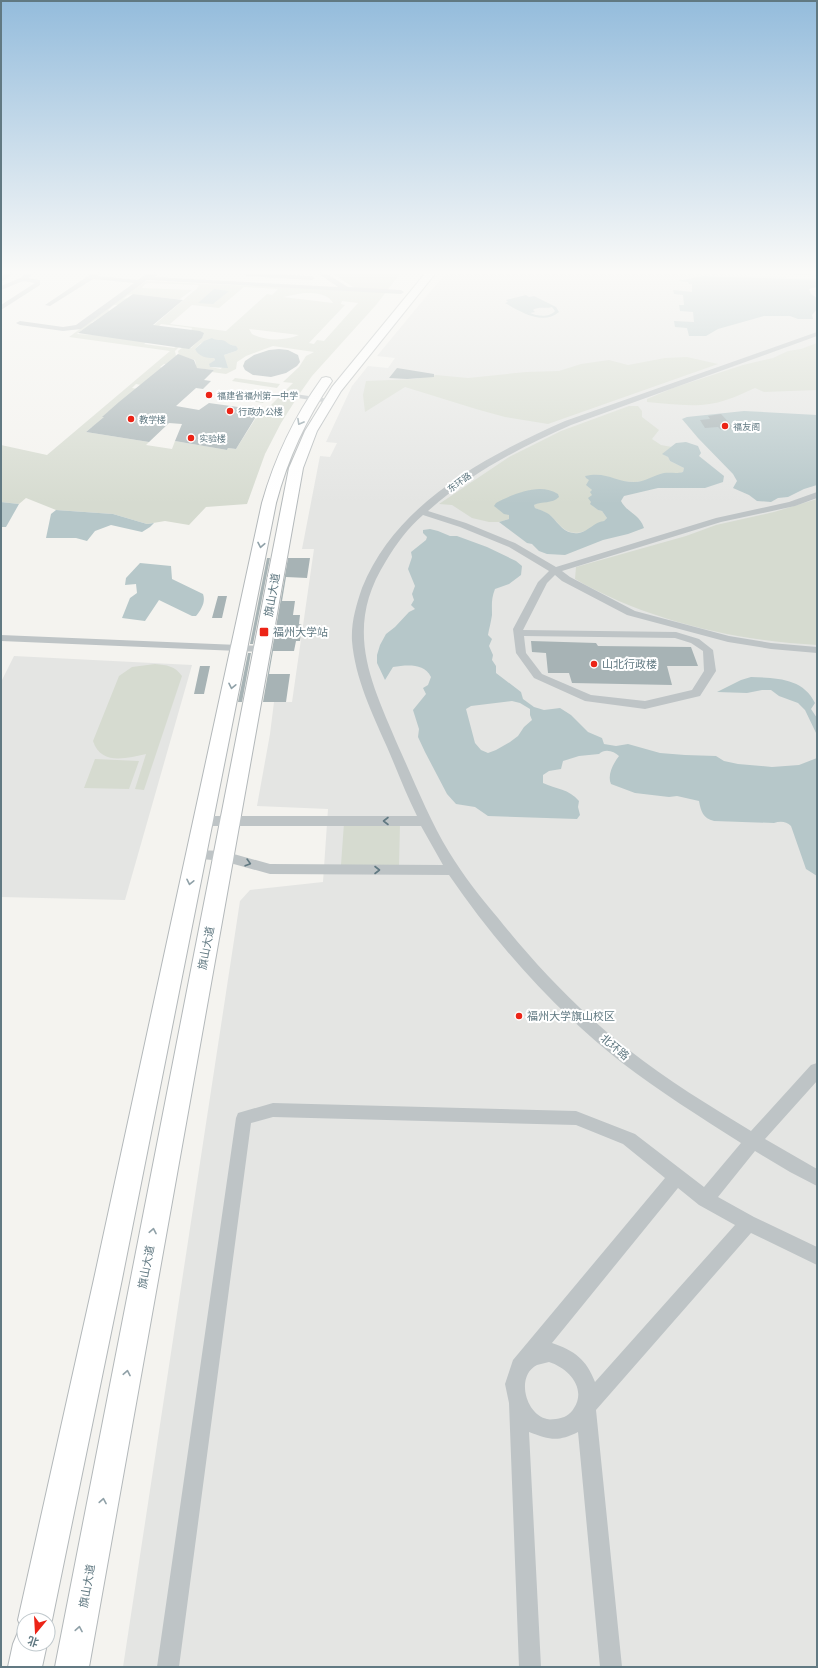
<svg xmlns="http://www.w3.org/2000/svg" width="818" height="1668" font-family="Montserrat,'Noto Sans SC',sans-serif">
<rect width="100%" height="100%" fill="#f4f3ef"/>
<path fill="#e4e5e3" d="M448,270h210l159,9v1388h-694l117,-766 10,-11 73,-8 5,-73 -71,-3 13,-72 4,-32h18l22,-153h-12l18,-93 10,1 7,-14 -11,-1 26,-56 16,-20 20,2 7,-10 -18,-2z
M14,656l178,9 -67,235 -124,-3v-215z"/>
<path fill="#d6dbd0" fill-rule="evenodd" d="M327,270h76l-27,35 -64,71 -12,17 -19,30 -16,31 -18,50 -41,3 -17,18 -24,-4 -18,3 -34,-10 -57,-4 -30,-12 -7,6 -18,-2v-57l46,10 123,-104 -101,-14 77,-56 213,10zM149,283l50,2 -3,5h-1l-42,36h6l2,-2 31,4 -1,3 11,1 1,4 -12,12 -8,-1 -5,4 1,5 16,4 1,5 -1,3 19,2 -2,2 14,2 10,-5 1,-7 9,-6 27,-10 41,6 -8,4 -7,11 -16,15 10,1 -27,27h-5l-25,39 -8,-1 -1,2 -52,-9 -3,8 -26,-4 3,-3 -63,-10 6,-5 63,-2 -52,-8 5,-5 72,-16 -48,-8 4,-4 5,1 21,-17 -2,-1 4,-3h2l10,-8 -1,-5 5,-5h-3l-3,2 -30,-4 8,-6 -75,-4 5,-4h3l9,-7h-3l19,-12 -2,-1 6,-5 56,-2 -43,-5 -4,1 5,-4 5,-1 42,5h5l12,-9 -50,-2 3,-4zM244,287l34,2 -6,6 -5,-1 -41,37 -56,-7 22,-19 27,3zM303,293c10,0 25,0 30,10l-50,-6zM342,301l16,2 -34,38 -7,-1 -3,4 -5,-1 36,-38 -4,-1zM249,329l50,6c-15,6 -33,6 -47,-1zM214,340l21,6 1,5 -12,4 1,6 -4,8 -11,-2v-3l5,-4 -1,-2 -19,-9 6,-6z
M817,343v47l-53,2 -9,-4c-10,4 -19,9 -29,12 -24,9 -54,4 -79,2v-3l26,-11 70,-23 30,-7 15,-7 13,-2z
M687,357l31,7 -170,60 -43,-7 -29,-8 -71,-22 -40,25 -2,-17 3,-14 49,-2 21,-4 32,3 58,-6 33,-1 22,-7 28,-4 19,5 37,-7z
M235,378l45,6 -3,4 -45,-7z
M219,393l47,6 -3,4 -47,-7z
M629,406h9l4,5v6l17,13 -7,9 9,6 11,2 -9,7 5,3 2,4 14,7 -1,4 -7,2 -10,-1 -22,8 -9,1 -46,-2v7l3,3 1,16 5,4 4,1 5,7 -3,3c-7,4 -15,10 -23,11 -14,4 -21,-7 -29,-15 -4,-4 -12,-7 -17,-9l-1,-3 4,-2 7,-13 -16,1 -16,5 -4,23 -10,3h-10l-17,-4 -20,-13 -13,-1 70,-47 52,-26z
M817,499v146c-82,-4 -171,-25 -242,-66l1,-12 110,-31 30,-11 58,-13z
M155,664c12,1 20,2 27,12l-38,114 -9,-1 11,-35c-19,4 -45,12 -53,-13l26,-65 13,-9z
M95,759l44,2 -10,28 -45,-1z
M344,823l56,1 -1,42 -58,-1z"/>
<path fill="#b6c7c9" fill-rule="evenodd" d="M703,276l114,4v7l-8,2 2,5 6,4v11l-5,6 1,4h-15l-8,-3h-26l-46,13 -12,7h-17l-2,-8 -12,-1 -1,-6 20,1 -1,-10 -13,-1 -1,-6h5l-1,-10 -9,-1 -1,-4 19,2v-8h-3l-1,-2 -10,-1z
M214,289l15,2 -16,13 -15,-1z
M526,295l3,2 5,-1 22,11 3,5c-17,14 -39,-1 -54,-9l3,-1 -2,-2zM552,307l3,4c-6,7 -18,5 -25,2l5,-1 -2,-2c5,-4 13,-1 19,-3z
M212,338c4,3 9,1 13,3 4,3 5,4 11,5l2,3 -2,2 -12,4 4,13 -18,-1 -1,-3 6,-4 -1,-2c-8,0 -15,-1 -19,-9l9,-8z
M744,411l73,4v70l-13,4 -16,8 -10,1 -7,4 -14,-1 -8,-6 -16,-7 4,-7 -4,-7 -35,-36 -16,-19 5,-2z
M686,442l12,4 3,7 -2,3 25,20 -1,6 -18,6h-47l-34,8 -3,5c6,12 18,12 23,27l-16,6 -25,6 -38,15 -18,-1 -8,-3 -7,-7 -5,-1 -28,-21 10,-3v-4l-5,-1 -10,-8 2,-3c17,-9 44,-21 62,-9l1,3c-7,7 -17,4 -25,8l1,3c5,2 12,4 16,8 9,9 14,19 28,17 10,-2 15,-11 25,-12l3,-3 -5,-7 -4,-1 -8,-6 1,-2 -3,-4 4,-3 -2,-3 2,-2 -6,-5 3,-5 -3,-2 -1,-2c22,-5 30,6 49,6 11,0 20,-7 30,-9 7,-1 12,1 19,-1l1,-4 -14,-7 -2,-4 -6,-3 14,-11z
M1,502l18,2 -13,23h-5z
M56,510l57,4 34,10 7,-1 -4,4 -8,5 -31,-7 -16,6 -8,10 -11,-3h-30l5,-24z
M430,529l8,2 12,5h7l30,11 29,14 6,5 -1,9 -12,9 -14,5c-4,10 -3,16 -3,26 -1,7 -3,14 -4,20l4,4 -3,7 4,9 -1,5 4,6v7l25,19 2,7 11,8 10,3 16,-2 11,7 17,17 14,6 2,6 12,2 12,-2 32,9 25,2 31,1 8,5 14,3 34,3 27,-2 18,-7v118l-11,-7 -15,-43c-5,-5 -11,-5 -17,-3l-60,-2c-11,-3 -13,-9 -15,-20l-22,-5 -8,1 -34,-4 -24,-9c-4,-9 2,-20 8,-28 -5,-5 -14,-8 -20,-2l-20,2 -16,5 -2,8 -12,2 -6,4v8c13,6 26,6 36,18l-1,6 2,8 -3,4 -89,-3 -13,-9 -19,-3 -9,-10 -22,-42 -7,-15 1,-8 -6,-19 13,-16 -3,-6 5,-3 3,-8c-7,-14 -24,-12 -38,-10l-8,13 -8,-17v-8l3,-10 6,-11 9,-7 14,-15 6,-3 -4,-4 3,-5 -2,-6 3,-8 -7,-17 4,-12 -1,-5 15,-12 1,-3 -4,-4v-3zM512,701l8,2 10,6v6l2,5 -8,7 -6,9 -8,6 -14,8 -8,3 -7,-3 -6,-7 -9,-34 5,-3z
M140,563l31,3 1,13 31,15c3,8 -2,16 -7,22h-4l-33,-16 -14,21 -23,-3 8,-20 7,-5 -1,-9 -11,1 1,-7z
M751,677c26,1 52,1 64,26l-4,6 6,9v17l-12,-25 -7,-7 -19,-7 -8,-6h-9l-15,3 -30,-1 24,-12z"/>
<path fill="#a7b3b5" d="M133,294l50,6 -30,25 47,6 4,2 -2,5 -13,11 -111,-16z
M279,349l9,1 10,5 2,7 -3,4 -11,7 -15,4 -18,-2 -8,-5 -2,-4 2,-5 9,-6 15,-5z
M178,354l16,6 3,8 17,2 -10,10 7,1 -8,8 -7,-1 -20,18 23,4 10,-7 51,7 -24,39 -8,-1 -1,2 -52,-9 7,-17 -13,-1 -20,19 -63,-10 18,-15h-2l17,-15z
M397,368l37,6v3l-27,2 -18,-1z
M721,414l14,15 -14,1 -3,-3 -13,1 -5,-8 10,-1 -2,-3z
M267,558h3l-17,86h-3z
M288,558h22l-3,20 -21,-1 -4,24h13l-2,14h7l-1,9 3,1 -2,16h-4l-2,10h-21l-4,23h21l-4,28h-23z
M218,596h9l-5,22h-10z
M531,641l65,2 2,3 93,1 7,19h-31l5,19 -100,-2 -3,-10h-21l-2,-20 -14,-1z
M248,653h3l-9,49h-4z
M200,666h10l-6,28h-10z"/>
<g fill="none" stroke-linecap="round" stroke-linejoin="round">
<defs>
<path id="major" d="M777,270h40v5l-36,-2z"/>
<path id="highway" d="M428,270h10l-97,121 -24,40 -14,37 -214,1199h-34l234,-1199 16,-37 27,-44z
M326,377l4,1 2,3c-26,38 -44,77 -56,122l-154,776 -70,341 -4,10v-10h-24v24h23l-5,23h-34l5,-23 5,-12 4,-2 -4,-10 76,-341 168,-776c13,-46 32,-86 60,-125z"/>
</defs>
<use href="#major" stroke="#b2b8ba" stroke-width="1"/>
<use href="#highway" stroke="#b3b8ba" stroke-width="2"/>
<path fill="#bec4c6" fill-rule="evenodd" d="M11,270h8l-18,12v-5z
M31,270h8l-11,8 12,2v5l-39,25v-5l34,-22 -12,-2 -22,9v-4l19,-8z
M97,270h8l-7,6 40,4 14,-10h12l-9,7 183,10 -25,-17h8l27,17 53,3 3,2 -3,2 -254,-14 -66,49 -18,2 -43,-6 -4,-2 4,-2 43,6 13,-2 58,-42 -41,-4 -43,27 -5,-1z
M179,270h34l-5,4 -26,-2z
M248,273l64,3 3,2 -3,2 -66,-4v-2z
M817,332v4l-246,89c-52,23 -100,48 -143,86l38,12 49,20 41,24 160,-49 73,-16 28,-10v6l-22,8 -74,16 -159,49 8,6 65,34 94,25 42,7 46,4v6l-46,-4 -43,-7 -101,-27 -65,-34 -7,-6 -8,8 -24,47 153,2 23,7 14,11 3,21 -16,25 -55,13 -60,-8 -51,-23 -18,-25 -3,-24 25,-47 11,-11 -40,-24 -49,-20 -37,-12c-15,13 -27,29 -37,46 -43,68 -15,121 13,187 16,35 30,71 50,104 14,23 31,45 49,66 39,49 82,94 131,132 38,30 81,56 122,81l60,-66 6,-2v18l-52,58 52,30v17l-27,-14 -35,-21 -37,46 36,20 63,30v18l-66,-32 -155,177 26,257h-22l-22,-235c-20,10 -28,8 -49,0l12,235h-22l-10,-264 -4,-19 8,-24 152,-182 -42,-34 -47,-19 -303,-8 -22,6 -72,544h-22l79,-549 2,-5 35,-10 303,8 59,23 69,53 37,-44c-41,-26 -82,-52 -120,-81 -66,-52 -125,-118 -172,-187l-179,-1 -47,-13 -32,-3 -2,-3 2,-3 5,-2 27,1 47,13 173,1 -22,-39h-218l-5,-2 -1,-3 1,-3 5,-2h214c-11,-22 -20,-46 -30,-69 -15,-34 -32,-69 -35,-106 -1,-19 4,-35 10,-53 34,-85 124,-132 203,-167zM524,636l151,2 16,5 12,8 1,20 -12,19 -47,11 -54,-6 -49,-21 -16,-21zM678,1188l21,17 36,20 -140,157c-9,-23 -20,-31 -43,-39zM549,1362c19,6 38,26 25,46 -4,7 -10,10 -18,11 -3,0 -6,1 -9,0 -21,-4 -32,-43 -10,-54 4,-1 8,-2 12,-3z
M295,394l34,5 4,2 -4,2 -31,-5 -4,-2z
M1,635l261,11 5,3 -5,3 -261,-11z"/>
<use href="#major" fill="#fff" fill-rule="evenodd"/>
<use href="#highway" fill="#fff" fill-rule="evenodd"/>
</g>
<defs><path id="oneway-chevron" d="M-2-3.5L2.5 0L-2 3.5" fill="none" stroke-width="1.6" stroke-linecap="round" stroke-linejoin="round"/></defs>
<g stroke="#90a1a8">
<use href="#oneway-chevron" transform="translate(300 422) rotate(119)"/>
<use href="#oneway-chevron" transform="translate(261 545) rotate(101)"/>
<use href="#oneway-chevron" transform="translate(232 686) rotate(102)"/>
<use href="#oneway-chevron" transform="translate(190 882) rotate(102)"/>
<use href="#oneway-chevron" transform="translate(153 1231) rotate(-79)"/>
<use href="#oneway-chevron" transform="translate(127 1373) rotate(-79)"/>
<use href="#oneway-chevron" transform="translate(103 1501) rotate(-80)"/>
<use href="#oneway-chevron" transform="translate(79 1629) rotate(-80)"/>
</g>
<g stroke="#617982">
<use href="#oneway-chevron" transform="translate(386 821) rotate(180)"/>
<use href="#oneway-chevron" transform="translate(248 863) rotate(16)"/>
<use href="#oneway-chevron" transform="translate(377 870)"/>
</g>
<linearGradient id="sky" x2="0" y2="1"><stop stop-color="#94bcdc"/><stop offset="0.54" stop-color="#fafaf8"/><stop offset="1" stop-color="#fafaf8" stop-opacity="0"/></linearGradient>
<rect width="818" height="504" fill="url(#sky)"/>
<g fill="#ec2417" stroke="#fff" stroke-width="1.5">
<circle cx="209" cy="395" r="4"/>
<circle cx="230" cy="411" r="4"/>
<circle cx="131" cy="419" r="4"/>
<circle cx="725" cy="426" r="4"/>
<circle cx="191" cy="438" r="4"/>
<rect x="259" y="627" width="10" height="10" rx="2"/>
<circle cx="594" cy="664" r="4"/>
<circle cx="519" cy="1016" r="4"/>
</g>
<g text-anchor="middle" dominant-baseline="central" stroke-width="4" stroke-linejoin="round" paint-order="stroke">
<g font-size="9" fill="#617982" stroke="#fff" text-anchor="start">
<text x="217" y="395">福建省福州第一中学</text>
<text x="238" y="411">行政办公楼</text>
<text x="139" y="419">教学楼</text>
<text x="733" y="426">福友阁</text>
<text x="199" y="438">实验楼</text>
</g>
<g font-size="9" fill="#617982" stroke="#fff">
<text transform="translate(459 482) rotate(-36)">东环路</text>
</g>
<g font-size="11" fill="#617982" stroke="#fff">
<text transform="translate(272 595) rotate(-80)">旗山大道</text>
<text transform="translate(206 948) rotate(-79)">旗山大道</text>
<text transform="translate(615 1047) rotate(40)">北环路</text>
<text transform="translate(146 1267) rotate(-79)">旗山大道</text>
<text transform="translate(87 1586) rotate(-80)">旗山大道</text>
</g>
<g font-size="11" fill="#617982" stroke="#fff" text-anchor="start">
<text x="273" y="632">福州大学站</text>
<text x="602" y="664">山北行政楼</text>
<text x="527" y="1016">福州大学旗山校区</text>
</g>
</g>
<rect width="818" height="1668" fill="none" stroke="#617982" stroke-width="4"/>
<g transform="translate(36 1632) rotate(198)"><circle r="19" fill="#ffffff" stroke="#c0c9cd"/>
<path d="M0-3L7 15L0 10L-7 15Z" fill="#ec2417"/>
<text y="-6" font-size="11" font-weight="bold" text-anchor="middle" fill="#617982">北</text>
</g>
</svg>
